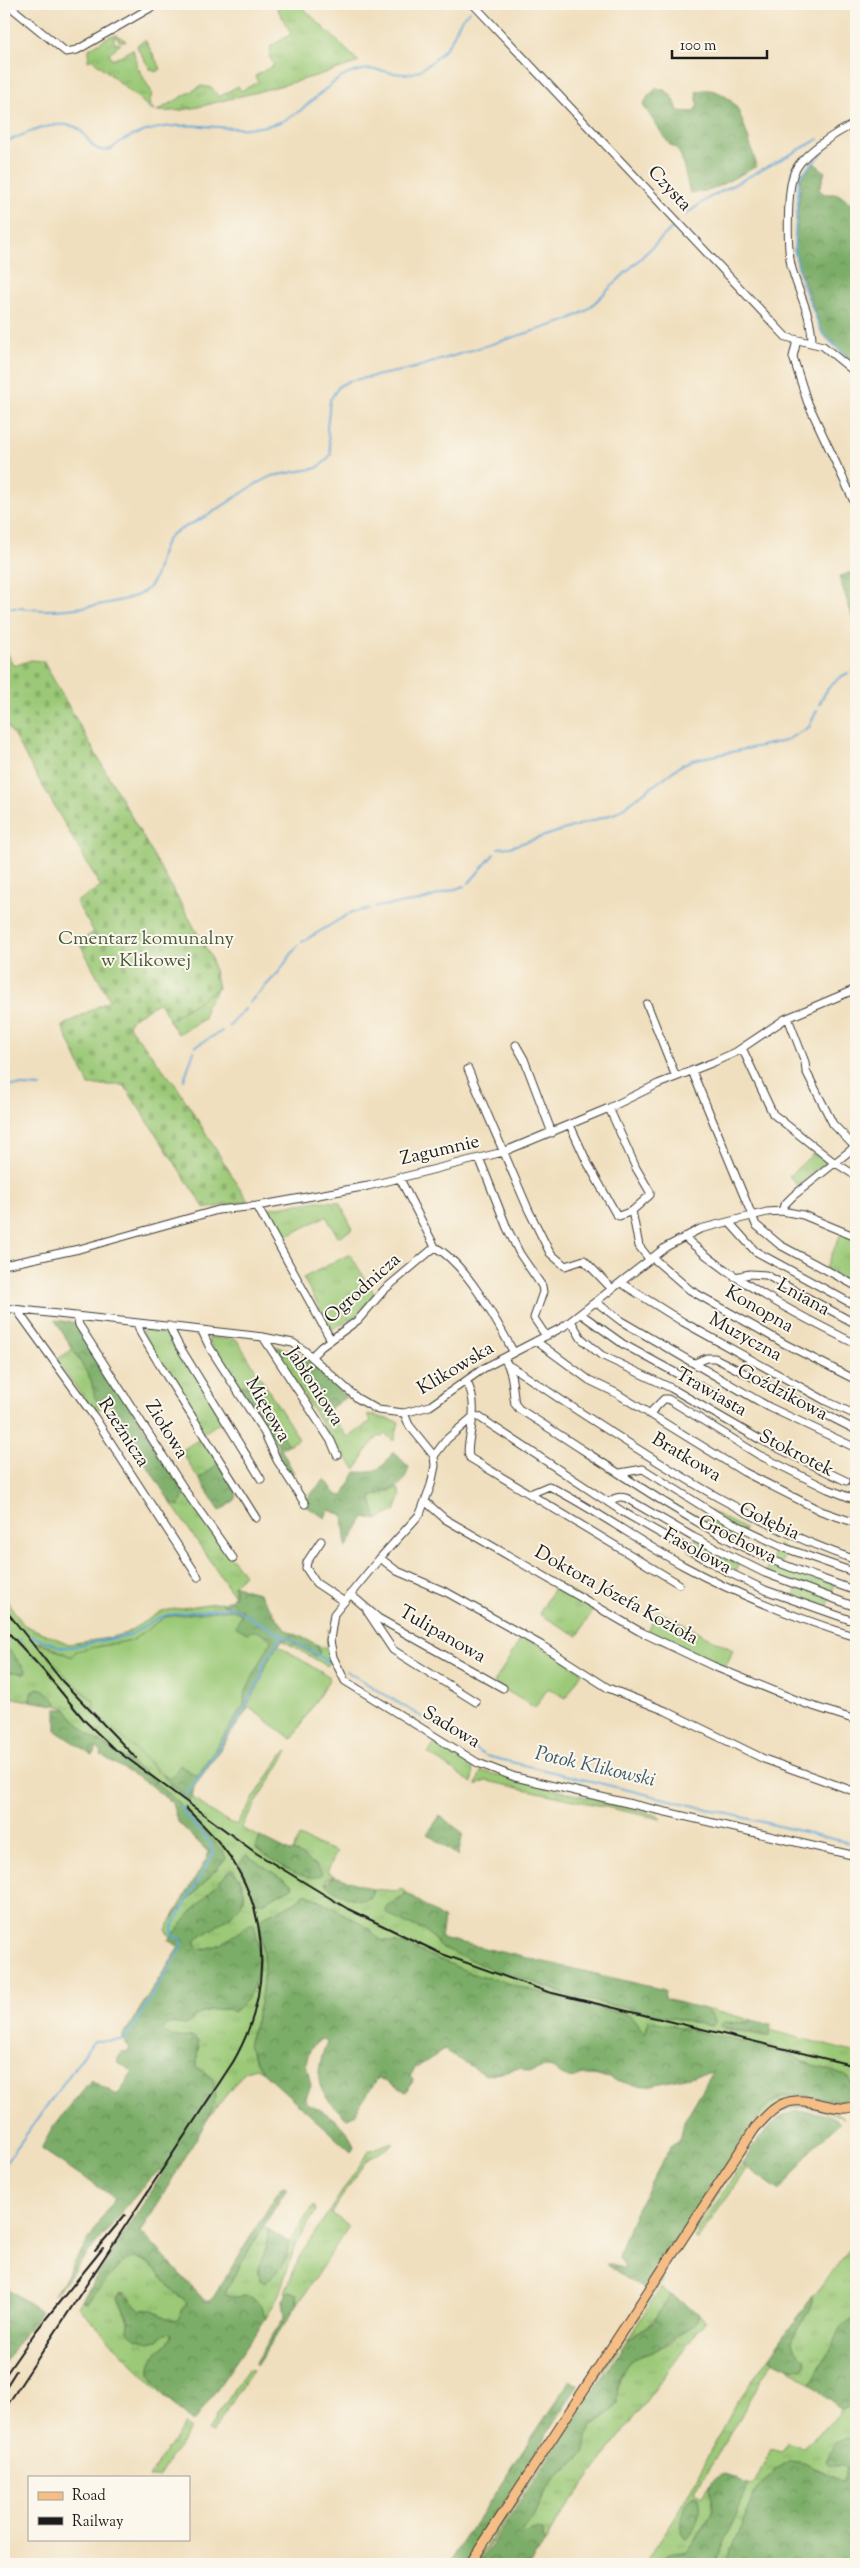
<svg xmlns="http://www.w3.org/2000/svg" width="860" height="2568" font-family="'Sorts Mill Goudy',serif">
<defs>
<pattern id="grass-tufts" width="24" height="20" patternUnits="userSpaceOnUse" patternTransform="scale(1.25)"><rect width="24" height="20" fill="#9bc977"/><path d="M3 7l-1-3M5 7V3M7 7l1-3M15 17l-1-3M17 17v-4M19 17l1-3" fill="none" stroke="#85ac66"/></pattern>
<pattern id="forest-crowns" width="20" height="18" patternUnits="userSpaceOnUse" patternTransform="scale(1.25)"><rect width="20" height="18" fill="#7cad68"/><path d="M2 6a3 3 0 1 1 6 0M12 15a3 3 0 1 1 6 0" fill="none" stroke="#658c55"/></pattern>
<pattern id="cemetery-stones" width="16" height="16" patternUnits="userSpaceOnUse" patternTransform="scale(1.25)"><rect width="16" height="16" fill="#9bc977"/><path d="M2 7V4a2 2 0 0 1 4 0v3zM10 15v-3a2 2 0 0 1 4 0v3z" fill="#85ac66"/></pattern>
</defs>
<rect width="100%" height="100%" fill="#fbf7ec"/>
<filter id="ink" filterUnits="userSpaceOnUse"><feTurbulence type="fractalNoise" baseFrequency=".02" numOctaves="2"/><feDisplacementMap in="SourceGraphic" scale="10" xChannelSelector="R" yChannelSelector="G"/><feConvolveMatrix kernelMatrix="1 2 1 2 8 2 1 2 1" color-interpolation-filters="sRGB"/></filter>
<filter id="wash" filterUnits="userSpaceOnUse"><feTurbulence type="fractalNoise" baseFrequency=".0096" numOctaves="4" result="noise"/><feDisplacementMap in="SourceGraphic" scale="20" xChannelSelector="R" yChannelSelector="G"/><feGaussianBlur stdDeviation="1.12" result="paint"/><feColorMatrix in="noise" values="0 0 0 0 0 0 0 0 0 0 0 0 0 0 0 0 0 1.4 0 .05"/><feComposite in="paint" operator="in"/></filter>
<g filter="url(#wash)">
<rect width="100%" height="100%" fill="#f0dfbe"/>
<path fill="url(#grass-tufts)" stroke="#5c724a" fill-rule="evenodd" d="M275,4h24l60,58c-43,15 -86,26 -130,37 -23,6 -49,14 -72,12l44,-25 11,2 7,9 19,-11 3,5 17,-9 -3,-6 19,-11 -5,-9 2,-10 20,-12z
M117,35l9,6h-7l-2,-5 -4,3 2,4 6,1 -12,9 4,7 20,-11 4,17 15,27 -3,12 7,6h-3l-61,-52 -4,2 1,-12 21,-13z
M145,40l16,29 -5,3 -6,-3 -13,-22 1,-3z
M218,988l-12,18 -2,13 -26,15 -10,-15z
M817,1150l11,11 -31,24 -8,-9z
M318,1201l21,1 14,27 -15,8 -12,-21 -44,23 -12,-31z
M842,1231l14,6v49l-31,-16z
M350,1254l25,41 -19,20 -24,15 -29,-52z
M141,1330l29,3 53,87 -19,13z
M208,1337l29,3 62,99 -11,6c-26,-38 -63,-64 -80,-108z
M73,1349l18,31 7,23 5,3 -9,6 -38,-52z
M290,1353l17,28 41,57 23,-17 -3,-7 31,8 -5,19 -9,-7 -3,3 -3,-1 -11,12 -12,22 -21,-26 -58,-89z
M202,1437l17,26 -20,16 -18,-28z
M398,1488l3,8 -6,15 -18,9 -6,-20 1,-3z
M183,1489l61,86 -10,10v11l-63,-93 8,3z
M710,1511l35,18 -7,15 -35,-20z
M696,1538l44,24 -5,13 -46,-24z
M778,1545l9,4 -6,15 54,19 -9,29 -33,-11 5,-15 -33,-13z
M557,1583l38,23 -17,30 -39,-22z
M4,1597l20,28 45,19 40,-6 17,-5 36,-22 59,-9 2,3 6,-1 13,6 -1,4 -9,-5 -67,8 -32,23 -33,6 -28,11 -32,-15 28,36 26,24 64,71 31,27 3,-3 27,20 17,8 46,-70 6,-4 -47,77 19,9 -4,12 17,10 49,14 -5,-7 -24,-15 6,-14 38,15 -10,20 8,4 -8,3 -2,5 48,8 -1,-3 25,2 3,-3 6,4 -1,4 -10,4 23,28 6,1 17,18 128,49 142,30 3,-7 -9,-10 47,11 -29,8 45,9 2,-7 86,23 -1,46 -9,5 -32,-6 -15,-1 -43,25c19,-35 50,-29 84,-21l6,-25 -42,-14 -15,-9 -142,-28 -1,7 -3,-1 -12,-15 -115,-30 -20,-7 -15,-2 -100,-37 -7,-4 -3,-7 -65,-36 -13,11 -26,11 -7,7 4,46 -3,32 -12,41 2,12 12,19 -7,-4 -11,3 -36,46c7,-25 12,-35 -12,-50l-2,-9 4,-10 -6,-11c-12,0 -22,3 -31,-8l4,-6 20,2c13,-15 23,-15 42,-16l5,3c13,-9 24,-29 26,-44 2,-13 -6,-31 -9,-44 -13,9 -39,33 -54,22l-1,-6c13,-9 51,-29 50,-48 -1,-4 -4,-10 -5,-15l-30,15 -39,45 -5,-7 6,-11 54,-61 -44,-52 -41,-36 -54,-36 -23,-27 -8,-2 1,-3 -19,-14 -7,4 -1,9 -26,-5v-24l5,-2 14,4 3,-4c-8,-7 -14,-18 -22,-23zM246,1855l47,30 -1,2 -28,15 -10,-3z
M329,1629l2,32 -4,5 -45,-26 5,-1 29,17 4,-6 -4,-6 10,5z
M436,1742l37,25 -1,16 -44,-30z
M481,1771l176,44 4,4 -174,-38 -11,4z
M800,2105l28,4 15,9c-15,-5 -31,-13 -48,-10 -34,5 -68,73 -86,100 -5,8 -12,24 -20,27l70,-105 22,-20z
M392,2142v3l-26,16 -35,52 18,13 -52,79 1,-7 -13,-5 15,-38 69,-104z
M742,2164l5,4 -49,71 -4,-2z
M314,2205l2,6 -20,33 -17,50 -13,24 -6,-12 -18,-10 -7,2 -10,-3c0,-6 32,-58 38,-68l5,2c1,11 -7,31 -10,44l7,10 23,-26 1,-15z
M856,2241v76l-15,11 -30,56 -24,-17 10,2 3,-15 -6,-5 -2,-7 5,-12 16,-27v-7z
M130,2258c24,0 30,20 45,35 4,4 9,5 12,10l-10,18c-14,-1 -22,-14 -36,-11l-6,-4 -9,-12h-7l-1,3 17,41c19,7 18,0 35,-6l2,3c-4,12 -17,16 -21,28 -7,20 19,26 24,42l-17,-14 -80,-84 4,-7 5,2 36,-40z
M661,2279h2l-186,285h-3z
M661,2288l10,7c-14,25 -21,29 -44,45z
M699,2314l7,6 -146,197 -16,26v-6l-17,-4 -4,1 -2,-2c4,-6 11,-11 14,-18 4,-12 9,-23 18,-33 7,-8 18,-14 25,-22 8,-10 7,-23 13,-31 5,-7 15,-10 20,-17 10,-17 4,-34 18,-49 6,-6 13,-6 21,-9 11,-4 48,-27 49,-39z
M768,2358l5,2 -48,83 -30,48 8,5 8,-12 1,30c-10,12 -15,25 -26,37l-17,3 -4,6 -10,-1 -4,5h-7l37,-56 55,-104z
M248,2369l5,1 -41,63 -4,-2 8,-12 -1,-1z
M856,2406v33l-9,-1 -13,27h9l3,3 -2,11 -3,2 -20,-11 -31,-9 -15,10 -18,18 -32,75h-10l33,-77 -1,-3 4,2 4,-4 16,-33 11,3 5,-10 16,5 36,-32 2,-6z
M184,2424l6,4 -31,49h-10z"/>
<path fill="url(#forest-crowns)" stroke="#4c6442" d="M657,88c14,3 17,10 21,23l15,1 5,-7 -2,-13c14,-6 28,1 38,12 7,7 19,50 23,62l-46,24 -21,3 -9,-37 -5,-8 -7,-4 -26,-39 6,-10z
M813,162l12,10 -6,18 6,4h13l18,13v157l-33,-29 -27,-76 -2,-10 7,-71z
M851,572l5,14v41l-17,-50z
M55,1320l22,3 106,166v9l-4,8 -8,-3 -64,-100 -4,3 -8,-8 -4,-18z
M270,1345c39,8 49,27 76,52l-18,13 -38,-57 -13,2z
M243,1385l7,1 38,59 -7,4 13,24 -4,2 -13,-21 2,-7 -41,-59z
M393,1451l16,16c-7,26 -17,19 -37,30l-1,3 6,20 -13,-3 -18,31 -3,-33 -15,-5 -3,8 -19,-12v-7l19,-20 12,16 6,1 13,-24c18,2 29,-4 37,-21z
M219,1463l18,32 -2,5 -15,11 -21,-32z
M234,1585l12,5 13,3 26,36 31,15 4,9 -4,3 -29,-17 -5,1 -18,28 -2,11 -13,20v8l-55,80 -2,12 -3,1 -31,-29 12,8 9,-14 18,11 47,-80 12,-27 -9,-36 -11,-6 6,-17 -21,-6 11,-5 3,-6z
M4,1647c8,3 15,17 22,23v3l-22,-1z
M38,1688l6,2 13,12 -1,3 -26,-4 1,-9z
M56,1709h9l22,24 54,37 41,36 42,46 2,6 -54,61 35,-61 1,-6 -31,-31 -5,-18 -22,-18 -49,-30 1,-3 -5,-4 -5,7 -36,-24z
M440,1816l23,17 -5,23 -31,-22z
M260,1837l30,15 3,-1c10,5 21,12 29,22l-1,2c-18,10 -46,-15 -62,-24l-3,-3z
M246,1855l47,30 -1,2 -28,15h-7l-3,-3 -15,-35z
M232,1868c32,41 -10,51 -36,72v6c15,11 41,-14 54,-22h4c9,30 7,69 -21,88l-5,-3c-11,0 -24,1 -33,6l-2,5 -7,5 -13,-2 -10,3 -1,3c9,11 19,8 32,8l4,4 -1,26 16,12 3,18 -7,20 -68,115 64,69h6l69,-112 4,-2 3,2c-9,14 -62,98 -62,106 10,5 23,-3 31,5 5,4 6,12 10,18l-72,104c-8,-5 -41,-37 -44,-48 0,-3 0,-9 1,-11 4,-12 17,-16 21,-28l-3,-3 -11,8 -9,2 -14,-4 -7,-8 1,-9 -11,-24 4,-4 19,17c14,-3 22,10 36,11l10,-18c-4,-6 -11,-8 -15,-13 -14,-16 -25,-41 -49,-28l-36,40 -5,-2 80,-126 -1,-4c-8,0 -93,109 -107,125l61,-97 -74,-49 12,-22 38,-47 26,15 16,-23 -16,-11 4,-9 7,-1 2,-3 -7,-8v-4l56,-89 -10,-7 24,-30z
M335,1876l37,13 -1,8c-11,9 -37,-6 -46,-13z
M406,1892l38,27 -3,19 224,52 -1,9 41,10 11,13 -5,4 -142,-30 -20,-9 -56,-17 -52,-23 -17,-18 -18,-5 -19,-11 -1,-2 2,-6 13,-6z
M306,1893l58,32 17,15 22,4 78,33 15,2 20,7 115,30 12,15 3,1 3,-12 140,33 15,9 42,14 4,3 3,10c-2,3 -4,8 -7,10 -6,4 -49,-7 -62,-3 -9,2 -16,10 -22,15l-119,178 -37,-25h6l12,5v-4l-5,-6c9,-41 33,-75 51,-112l6,-4 5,-8 3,-14 29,-49 -66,14c-21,0 -41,-12 -62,-11 -6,0 -9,5 -15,3 -20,-5 -12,-18 -39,-6l-11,-4 -34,7 -42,-25 -30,19 -3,7 2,5 -7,11 -21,-12 -8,-1 -23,36 -7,3c-32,-27 -34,-38 -20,-77l-3,-2 -4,1 -9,8 -5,14 5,24 -5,12 2,6c18,7 42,24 46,44l-3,4 -88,-80 -15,-26 13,-46 3,-32 -4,-46 7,-7 26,-11z
M752,2020l19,5 -1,11 -51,-10 5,-4 25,1z
M797,2111c14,1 33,1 43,12l-26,23 -34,45 -38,-27c14,-21 29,-48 55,-53z
M268,2229l21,13c1,17 -12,31 -24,41l-5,-3c-4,-19 11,-33 8,-51z
M4,2286l37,25 -37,52z
M288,2292l9,2v11l-41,61 -1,-3 30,-47 -2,-16z
M671,2295l28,19 -4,10 -44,29 -15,4 -7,5 -8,11 -3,9 -1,21 -7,9 -17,13 -5,7 -3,19 -33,31 -11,15 -6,17 -14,18 2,2 16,-5 3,3 2,11 -13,21h-52l148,-224 26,-18z
M813,2296v7l-16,27 -5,12 2,7 10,9 1,5 -2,5c-13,3 -23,-5 -35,-10z
M856,2317v89l-15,3 -30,-25 30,-56z
M570,2380l8,5 -112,179h-18z
M847,2438l9,1v125h-131l32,-75 17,-18 16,-10 15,2 36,18 3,-2 2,-11 -3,-3 -14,-1 -3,-4 9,-17z
M724,2474l13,4 11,9 -33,77h-64l4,-5 10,1 4,-6c6,-2 11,0 16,-2 6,-3 27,-37 28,-42 1,-19 -12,-25 11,-36z
M696,2495l3,2c1,17 0,28 -12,41h-3l-4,-6c1,-12 4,-31 16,-37z"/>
<path fill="url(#cemetery-stones)" stroke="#5c724a" d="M4,649l10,17 17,-6 12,1 168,296 7,31 -48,32 -11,-18 -27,17 -4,6 49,62 71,114 -43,8 -81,-124h-35l-27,-59 48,-26 -31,-58 15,-10 -18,-30 25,-15 -97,-168z"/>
<path fill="#9bc977" stroke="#5c724a" d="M232,1609l9,5 -5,13 11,6c9,-5 19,1 24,8l-23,45 -4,10v9l-47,71 -17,-11 -10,14 -12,-8 -63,-59 -1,-11 -26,-23 -32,-36 36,15 4,-6 57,-11 32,-23z
M658,1611l75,39 -9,21 -78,-36z
M523,1635l59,37 -16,26 -18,-10 -13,20 -41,-25z
M278,1645l52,33 -38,61 -45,-33 15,-27 2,-11z"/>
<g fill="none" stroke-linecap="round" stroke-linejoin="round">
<path stroke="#62a7d7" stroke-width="2" d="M4,142c20,-7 48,-22 69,-16 15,4 16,28 35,24 6,-1 7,-5 12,-8 15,-9 37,-15 54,-16 35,-3 71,9 106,-4 31,-12 47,-44 78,-51 23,-6 45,10 62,-1 13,-8 24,-17 32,-31 5,-11 8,-21 18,-28
M825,150l-26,28 -5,70 7,32 21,53 34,33
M685,215l22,-16 112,-60
M4,608c15,-1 27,2 42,2 21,0 87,-7 101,-21 15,-15 10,-41 25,-55l38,-20 46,-30 16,-8 45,-8 9,-7 5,-7 -4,-26 2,-18 1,-10 9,-14 10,-5 62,-12 155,-48 20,-10 88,-85
M852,672l4,-1
M819,705c7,-16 13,-24 29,-32
M498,848l12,-1 106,-34 64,-47 12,-6 93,-19 24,-14 8,-17
M469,883l25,-29
M375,907l45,-6 44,-15
M302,942l50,-30 18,-3
M249,1003l29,-30 20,-28
M229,1026l16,-17
M196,1046l26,-15
M184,1080l10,-29
M4,1085l37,2
M31,1636l30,11h11l58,-12 26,-16 11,-4 65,-8 96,54
M19,1640l2,-1
M346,1671l140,85 364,87 6,-1
M185,1797l61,-90 3,-9 12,-19 2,-15 19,-29
M4,2165l90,-124 31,-1 56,-92 2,-7 -10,-6 -1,-7 41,-74c-3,-21 -26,-30 -33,-49"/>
</g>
</g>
<g filter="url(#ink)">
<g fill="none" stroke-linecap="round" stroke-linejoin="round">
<defs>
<path id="minor" d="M7,4l59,48 11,-2 80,-46
M473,4l313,333 37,9 33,27
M797,340l-4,17 14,44 49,105
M812,342c0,-28 -15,-51 -21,-77 -4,-19 -4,-75 3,-92 8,-20 43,-41 62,-50
M647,1004l29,73
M788,1018l17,44 1,9 27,53 22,23
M516,1045l8,14 28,74
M742,1048l31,66 58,46 25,16
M468,1069l61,142 21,42 15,13 19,-6 28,29
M692,1071l64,154 24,20 76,41
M609,1108l27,60 14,24v3l-18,16
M570,1125l17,37 29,52 3,2 13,-5 7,35 11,14
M480,1160l27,68 13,26 22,32 1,6 -9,26 12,18
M399,1177l36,70
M257,1206l74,134
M782,1211l2,-6 9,-9 63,-50
M729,1222l26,29 101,55
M684,1237c51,45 111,77 172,107
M653,1258l37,32 95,54 71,36
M4,1265l75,-16 139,-39 39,-4 111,-20 135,-34 106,-44 49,-24 56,-22 22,-10 49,-33 71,-30
M735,1277l15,-3 16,1 90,49
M621,1283l62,39 143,79 30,14
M596,1302l25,19 148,86 87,41
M4,1308l259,29 30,6 12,8 52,47 21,12 26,3 26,-7 54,-38 79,-41 103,-80 34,-18 67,-17 15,-1 21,4 53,22
M17,1310l78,108 103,159
M581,1314l42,30 100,55
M77,1316l2,9 107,167 47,66
M571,1321l10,17 20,17 70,33 88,51 87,42
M137,1323l4,11 23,38 92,146
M169,1326l9,18 83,135
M202,1331l8,17 54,84 13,28 28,44
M263,1337l68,104 6,14
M536,1341l53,39 27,13 128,79 77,39 35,12
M313,1355l8,-8 37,-27 26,-30 51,-43c32,18 61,73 79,106
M504,1358c10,15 8,30 11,46l4,5c74,46 146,98 224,138 36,18 75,30 113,44
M695,1363l12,-5h8l141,72
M508,1365c22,13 42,28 64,42 90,58 182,119 284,153
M466,1381c18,28 -4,66 4,77l209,126
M404,1413l5,12 25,31 1,10 -4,19 -11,29 -40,44 -46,56 -4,26 3,17 12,24 133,82 37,14 341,79
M649,1414l15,-15h4l91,56 69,34 28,11
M474,1416l5,1 144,95 105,60 37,18 91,32
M434,1456l13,-17 27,-23
M620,1473l23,-4 75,47 67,32 71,25
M530,1494l19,-8c47,24 89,55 135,80 55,30 113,52 172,71
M426,1502l19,17 194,112 74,35 93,38 50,16
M609,1503c5,-6 10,-7 17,-5l67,39 72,36 91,34
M321,1541l-14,21 -1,6 10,15 27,18
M380,1558l17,13 51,22 93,52 67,43 58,23 98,48 92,33
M350,1594l28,24 125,70
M367,1611l26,39 83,52"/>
<path id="major" d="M470,2564l285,-436c9,-9 18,-21 30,-25 23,-9 55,13 71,2"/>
</defs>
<use href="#minor" stroke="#3c3934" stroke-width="9"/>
<use href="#major" stroke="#3c3934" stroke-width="11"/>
<use href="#minor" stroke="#fff" stroke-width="7"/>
<use href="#major" stroke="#f6be87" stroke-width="9"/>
<path stroke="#1c1c1c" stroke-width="2" d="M4,1608l58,73 74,77
M4,1628l39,42 42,51 27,26 144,106 92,56 94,45 106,38 308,74
M95,2251l30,-36
M4,2377l32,-46 67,-83
M4,2390l12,-19
M4,2410l229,-348c36,-62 39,-137 1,-199 -13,-21 -31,-38 -48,-55"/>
</g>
</g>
<g text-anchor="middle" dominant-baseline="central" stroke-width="4" stroke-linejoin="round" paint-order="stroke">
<g font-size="19" fill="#1c1c1c" stroke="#fbf7ec">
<text transform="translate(669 189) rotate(47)">Czysta</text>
<text transform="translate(440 1151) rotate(-13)">Zagumnie</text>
<text transform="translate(363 1289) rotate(-42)">Ogrodnicza</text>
<text transform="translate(803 1298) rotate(29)">Lniana</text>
<text transform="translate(759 1310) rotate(30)">Konopna</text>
<text transform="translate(745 1338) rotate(29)">Muzyczna</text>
<text transform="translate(456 1369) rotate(-31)">Klikowska</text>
<text transform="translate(314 1387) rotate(57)">Jabłoniowa</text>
<text transform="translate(711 1393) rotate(30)">Trawiasta</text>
<text transform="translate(782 1393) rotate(28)">Goździkowa</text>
<text transform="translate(267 1410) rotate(60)">Miętowa</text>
<text transform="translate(166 1430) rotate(58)">Ziołowa</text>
<text transform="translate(123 1433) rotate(57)">Rzeźnicza</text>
<text transform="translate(796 1454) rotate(27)">Stokrotek</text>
<text transform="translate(686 1458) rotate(31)">Bratkowa</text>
<text transform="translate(769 1522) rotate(25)">Gołębia</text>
<text transform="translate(737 1540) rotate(27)">Grochowa</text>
<text transform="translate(697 1552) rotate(29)">Fasolowa</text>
<text transform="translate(616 1596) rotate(29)">Doktora Józefa Kozioła</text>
<text transform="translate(442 1635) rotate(30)">Tulipanowa</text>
<text transform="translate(451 1728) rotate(31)">Sadowa</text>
</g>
<g font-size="19" fill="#48593c" stroke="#fbf7ec">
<text x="146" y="939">Cmentarz komunalny<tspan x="146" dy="22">w Klikowej</tspan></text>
</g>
<g font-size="20" font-style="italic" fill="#3c5b70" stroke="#fbf7ec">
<text transform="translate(595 1768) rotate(13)">Potok Klikowski</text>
</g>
</g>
<rect width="860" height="2568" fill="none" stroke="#fbf7ec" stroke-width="20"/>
<rect x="28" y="2476" width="162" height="65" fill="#fbf7ec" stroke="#a29f99"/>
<rect x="38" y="2492" width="25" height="8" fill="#f6be87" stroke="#a29f99"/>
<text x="72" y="2500" font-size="15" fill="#1c1c1c">Road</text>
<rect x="38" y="2517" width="25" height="8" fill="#1c1c1c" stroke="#a29f99"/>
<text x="72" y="2526" font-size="15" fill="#1c1c1c">Railway</text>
<path d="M672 50v8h95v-8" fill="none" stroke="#1c1c1c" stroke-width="2.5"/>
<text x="680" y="50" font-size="15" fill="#1c1c1c" stroke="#fbf7ec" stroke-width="4" paint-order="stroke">100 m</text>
</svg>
